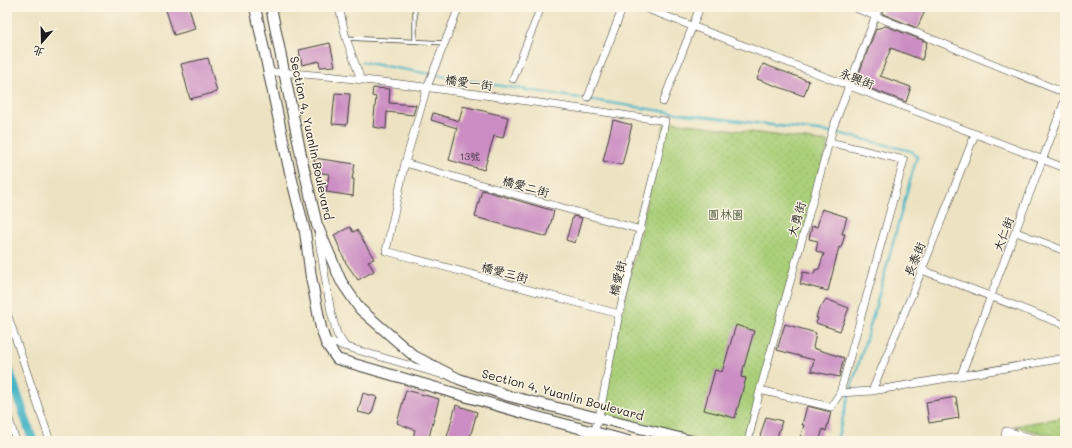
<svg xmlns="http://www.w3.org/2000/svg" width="1072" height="448" font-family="Mali,'LXGW WenKai TC',sans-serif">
<defs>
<pattern id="green-dots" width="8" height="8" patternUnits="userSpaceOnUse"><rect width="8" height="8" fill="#abd07a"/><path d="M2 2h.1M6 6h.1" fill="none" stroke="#93b269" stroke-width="1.8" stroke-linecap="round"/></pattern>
</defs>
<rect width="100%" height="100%" fill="#fcf5e5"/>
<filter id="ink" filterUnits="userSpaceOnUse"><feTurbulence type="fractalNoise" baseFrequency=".025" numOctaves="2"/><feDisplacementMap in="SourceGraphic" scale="8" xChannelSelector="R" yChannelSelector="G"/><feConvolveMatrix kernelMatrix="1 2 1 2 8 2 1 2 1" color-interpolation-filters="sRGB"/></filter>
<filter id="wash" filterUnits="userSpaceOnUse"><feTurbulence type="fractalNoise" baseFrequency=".012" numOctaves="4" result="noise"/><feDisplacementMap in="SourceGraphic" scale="16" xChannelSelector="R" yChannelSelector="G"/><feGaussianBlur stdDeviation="0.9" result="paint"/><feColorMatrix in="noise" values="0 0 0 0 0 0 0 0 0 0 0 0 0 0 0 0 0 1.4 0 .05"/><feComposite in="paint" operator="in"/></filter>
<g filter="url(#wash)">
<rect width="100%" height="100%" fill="#ede3c2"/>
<path fill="url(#green-dots)" stroke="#64764b" d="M665,121l164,21 -81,299h-56l-93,-24z
M1065,417v22l-51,-13z"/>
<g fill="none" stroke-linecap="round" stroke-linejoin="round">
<path stroke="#49b5c6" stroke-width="2.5" d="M362,62l102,18 198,31 180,23 69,17 6,6c-14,47 -26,94 -39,141 -13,48 -30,95 -41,143"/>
<path stroke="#49b5c6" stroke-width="9" d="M7,364l26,77"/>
</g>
<g id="blocks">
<path fill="#cb8dc3" d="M165,7h24l6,22 -21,6z
M884,7h36l6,2 -9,19 -34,-14 -1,-2z
M886,26l41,16 -5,18 -31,-12 -11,28 31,11 -5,15 -48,-18 -2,-3 20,-52z
M330,43l5,23 -15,1 -1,-6 -17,4 -3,-15z
M208,58l9,34 -27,7 -9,-35z
M763,64l46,17 -5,15 -47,-17z
M373,88l17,1 -1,14 27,2 -3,10 -26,-3 -1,17 -13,-2 3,-30 -4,-1z
M335,93l15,1 -3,31 -15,-1z
M463,106l45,11 -5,21 -9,-2 -10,34 -35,-10 8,-32 -26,-8 2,-7 26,8z
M613,120l19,5 -10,40 -19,-4z
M314,158l41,6 -3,15h2l-1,17 -27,-4 3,-18 -13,-2z
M482,190l72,21 -7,26 -72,-20z
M822,209l25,8 -5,17h3l-4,14 -2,-1 -11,44 -28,-7 3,-12 11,2 1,-4 4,-1 5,-15 -8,-3 2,-10 -9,-2 3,-13 5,1z
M573,216l9,2 -7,25 -9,-3z
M350,227l3,5 4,-2 17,29 -6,2 6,10 -16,9 -12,-17 -12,-28z
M826,299l23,9 -9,23 -24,-8 2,-5h-2l2,-7z
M785,324l31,9 -3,15 31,10 -5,19 -28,-6 3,-11 -37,-10z
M736,325l18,6 -13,46 5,1 -11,40 -31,-8 11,-40 7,2z
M406,390l33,9 -11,42h-16l3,-11 -18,-7z
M363,393l14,4 -6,18 -13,-3z
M956,397l3,21 -30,5 -3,-21z
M456,405l21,7 -8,29h-8l-14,-4z
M807,406l24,6 -5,19 -3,-2 -4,12h-20l5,-16h-2z
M766,417l16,4 -6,20 -17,-1z"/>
</g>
</g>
<g filter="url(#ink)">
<use href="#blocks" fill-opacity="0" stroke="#3b3a35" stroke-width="1"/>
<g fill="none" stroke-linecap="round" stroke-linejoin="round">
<defs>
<path id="service" d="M415,7v34
M346,38l99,5"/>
<path id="minor" d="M339,7l7,31 15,42
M459,7l-32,80 -22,76 -19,88 233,63
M642,7l423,161
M853,7l212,86
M269,72c41,1 82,7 123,11 91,11 182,25 273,38l-7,36 -39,157 -20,103 -8,24
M513,79l28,-72
M588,97l35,-90
M663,102l37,-95
M829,142l75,18 -64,233
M405,163l236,67
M1016,232l49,19
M318,235l13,77 6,22 8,12
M922,270l143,55
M7,313l43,128
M326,341l117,34
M961,375l104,-275
M760,390l71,17 9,-14 32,-2 193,-33
M872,391l50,-121 53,-136
M7,413l9,28
M748,441l12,-51 73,-262 46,-121
M1004,441l2,-10 37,10"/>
<path id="secondary" d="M255,7l33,157 17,68 6,45 10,51 5,15 11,16 193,56 98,26
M271,7l31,153 15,65 24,56 19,28 54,47 45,23 50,17 183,45"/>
</defs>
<use href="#service" stroke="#3b3a35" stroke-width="5"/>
<use href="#minor" stroke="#3b3a35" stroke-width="8"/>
<use href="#secondary" stroke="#3b3a35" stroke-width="12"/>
<use href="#service" stroke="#fff" stroke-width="3.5"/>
<use href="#minor" stroke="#fff" stroke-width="7"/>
<use href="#secondary" stroke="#fff" stroke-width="10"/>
</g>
</g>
<g text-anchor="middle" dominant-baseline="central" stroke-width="3" stroke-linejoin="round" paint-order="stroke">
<g font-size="10" fill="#483846">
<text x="470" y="156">13號</text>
</g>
<g font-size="12" fill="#1c1c1c" stroke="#fcf5e5">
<text transform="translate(857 78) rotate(21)">永興街</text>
<text transform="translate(469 82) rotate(8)">橋愛一街</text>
<text transform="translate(312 138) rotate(78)">Section 4, Yuanlin Boulevard</text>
<text transform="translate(526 186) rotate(16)">橋愛二街</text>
<text transform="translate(796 219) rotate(-74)">大勇街</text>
<text transform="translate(1003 234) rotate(-69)">大仁街</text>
<text transform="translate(914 259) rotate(-68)">長泰街</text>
<text transform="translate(505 272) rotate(15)">橋愛三街</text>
<text transform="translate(617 278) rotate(-76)">橋愛街</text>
<text transform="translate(563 394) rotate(15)">Section 4, Yuanlin Boulevard</text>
</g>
<g font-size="12" fill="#4e5b3d" stroke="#fcf5e5">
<text x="726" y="214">圓林園</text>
</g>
</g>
<rect width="1072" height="448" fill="none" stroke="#fcf5e5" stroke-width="24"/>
<g transform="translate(42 42) rotate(200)" stroke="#fcf5e5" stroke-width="3" paint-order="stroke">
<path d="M0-3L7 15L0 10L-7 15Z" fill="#1c1c1c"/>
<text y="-6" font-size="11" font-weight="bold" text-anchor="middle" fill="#1c1c1c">北</text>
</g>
</svg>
